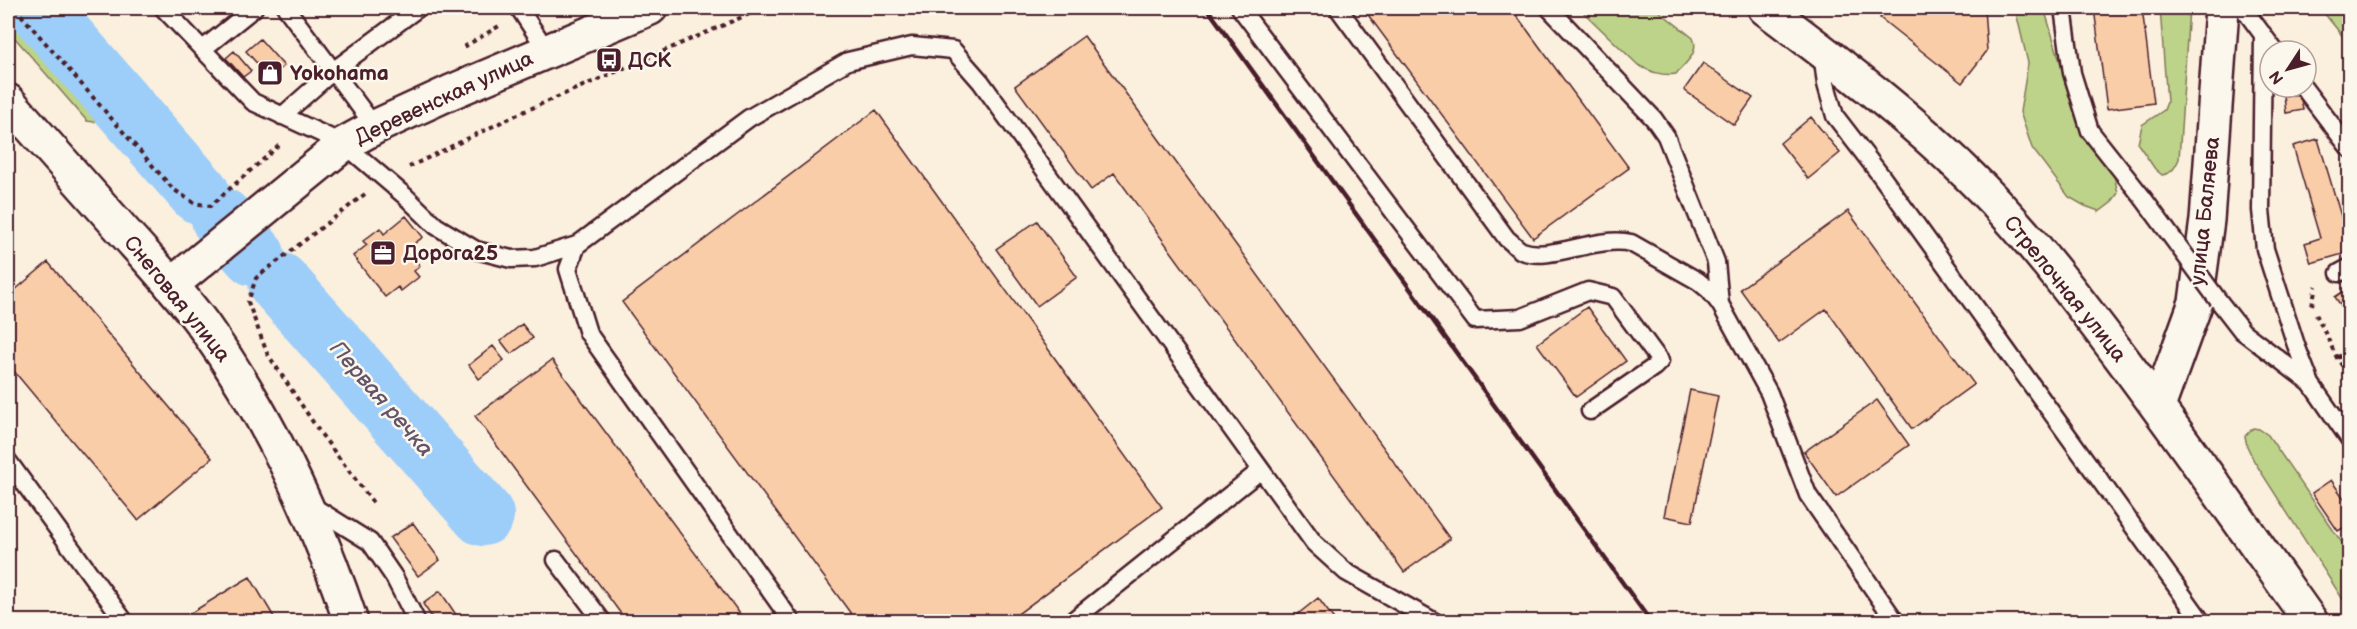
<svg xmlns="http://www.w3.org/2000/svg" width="2357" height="629" font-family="'Balsamiq Sans',sans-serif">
<rect width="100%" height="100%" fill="#fbefde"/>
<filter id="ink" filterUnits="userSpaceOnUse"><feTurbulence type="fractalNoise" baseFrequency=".0167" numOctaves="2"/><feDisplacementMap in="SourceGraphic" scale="12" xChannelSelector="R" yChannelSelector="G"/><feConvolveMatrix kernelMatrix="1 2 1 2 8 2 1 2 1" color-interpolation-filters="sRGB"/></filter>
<g filter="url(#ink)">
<path fill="#bcd389" stroke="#83795a" stroke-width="1.5" d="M8,8l90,102 2,7 -6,5 -7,-1 -79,-91z
M1579,8h76l38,30c7,15 -8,25 -17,36 -15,2 -25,-2 -38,-9z
M2015,8h29l31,103 38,60 5,22 -7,10 -12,9v-1l-14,-5 -16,-9 -37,-49 -12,-36 8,-49z
M2160,8h29l-10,151c-4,9 -7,14 -17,16l-7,-6 -17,-25 4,-19 22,-15 3,-8z
M2320,8h29v36z
M2253,428l6,1 9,6 81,118v56l-95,-148 -7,-15 -2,-10z"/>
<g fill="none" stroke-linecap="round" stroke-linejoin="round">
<path stroke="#9ccef9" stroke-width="62" d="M38,8l161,185
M222,219l32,36
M279,283l204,232"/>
</g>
<path fill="#f9cda8" stroke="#4a1f2b" stroke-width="1.5" d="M1363,8h148l118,160 -96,70z
M1889,8h95l3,43 -25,32 -82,-65z
M2094,8h48l12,95 -47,6z
M1084,36l366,503 -46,33 -290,-399 -23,17 -76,-104z
M260,39l24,27 -14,12 -24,-27z
M234,51l17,20 -8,6 -17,-19z
M1703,63l50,35 -19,27 -50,-35z
M2300,94l3,16 -17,3 -2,-17z
M876,110l286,397 -155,115h-150l-235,-320z
M1811,117l29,36 -32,26 -28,-36z
M2318,139l25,84 7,-1v30l-39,11 -6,-20 15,-5 -27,-92z
M1848,211l126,173 -62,45 -86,-120 -47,34 -39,-54z
M406,216l17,21 -16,12 13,17 -6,5 5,6 -18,14 -3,-4 -13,10 -32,-41 14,-11 -4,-4 17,-13 4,6z
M1037,221l40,56 -40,29 -41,-57z
M48,262l164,196 -74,62 -130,-156v-68z
M2350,287v28l-2,1 -13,-19z
M1587,307l39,54 -50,36 -39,-53z
M522,324l11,14 -22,16 -10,-13z
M493,346l11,14 -25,19 -10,-14z
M552,360l194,262h-119l-152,-206z
M1690,390l28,6 -26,126 -28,-6z
M1877,400l32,45 -73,52 -32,-45z
M2331,480l19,27v17l-12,7 -26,-38z
M413,523l27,37 -22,16 -28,-38z
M250,577l27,45h-101l67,-41z
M440,591l21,31h-26l-12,-18z
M1318,598l18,24h-48z"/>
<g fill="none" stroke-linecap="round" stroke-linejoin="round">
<defs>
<path id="lane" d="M163,8l90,94 91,42 61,52 31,30 40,24 35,9 24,-1 42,-13
M286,8l89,119
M519,8l28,43
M1240,8l235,312 45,-2 68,-27 25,6 47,64 -6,6 -64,44
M1338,8l169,231c5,3 10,10 15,12 29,11 75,-16 109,-8l67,38 11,9 11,14 49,89 39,102 88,127
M1549,8l105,111 12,17 50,126 4,42
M2063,8l9,65 18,58 53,67
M2243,8l32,43
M2263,34l-2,176 4,39 31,96 15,39 39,56
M203,49l51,-41
M1822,52l4,32 9,32 47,61 320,445
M2303,87l47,62
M282,116l51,-45 85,-63
M2339,273l11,-6
M2218,300l24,31 68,52
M8,461l117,161
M309,504l61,38 24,35 23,45
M556,560l47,62
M792,622l-204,-289 -20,-64 9,-24 172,-127 99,-57 64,-15 41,4 28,32 333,461 32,29 89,50
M1071,622l190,-152"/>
<path id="secondary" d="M1765,8c79,59 160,120 229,193 45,48 86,102 126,155 65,87 128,177 191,266
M171,285l173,-141 31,-17 76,-35 199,-84
M2158,407l38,-105 11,-82 15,-212"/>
<path id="primary" d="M8,101c39,44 78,88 117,132 27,30 55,60 79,93 64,90 112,191 147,296"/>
</defs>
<use href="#lane" stroke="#4a1f2b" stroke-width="21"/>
<use href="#secondary" stroke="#4a1f2b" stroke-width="38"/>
<use href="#primary" stroke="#4a1f2b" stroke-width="38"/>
<path stroke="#4a1f2b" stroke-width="4" stroke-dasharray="4.5 4.5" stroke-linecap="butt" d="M15,8l158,181 21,14 16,3 72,-63
M464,47l35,-21
M409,167l107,-52 247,-107
M365,194l-109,84 -8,24 19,51 54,81 53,70
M2312,305l4,-19
M2316,314l21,44 13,19
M2337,358l13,-9"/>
<use href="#lane" stroke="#fbf7ec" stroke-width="16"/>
<use href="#secondary" stroke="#fbf7ec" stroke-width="33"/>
<use href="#primary" stroke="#fbf7ec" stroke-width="33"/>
<path stroke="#4a1f2b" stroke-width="4.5" d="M1207,8l444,614"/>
<defs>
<path id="lane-bridge" d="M2143,198l75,102"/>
</defs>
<use href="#lane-bridge" stroke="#4a1f2b" stroke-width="21" stroke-linecap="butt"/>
<use href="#lane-bridge" stroke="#fbf7ec" stroke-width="16"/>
</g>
</g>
<defs>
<symbol id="bus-square" viewBox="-11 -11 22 22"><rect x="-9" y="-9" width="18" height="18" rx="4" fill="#4a1f2b" stroke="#fbf7ec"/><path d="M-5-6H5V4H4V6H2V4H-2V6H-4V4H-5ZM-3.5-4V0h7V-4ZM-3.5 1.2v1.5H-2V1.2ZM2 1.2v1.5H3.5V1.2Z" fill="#fff"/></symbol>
<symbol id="shop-square" viewBox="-11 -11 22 22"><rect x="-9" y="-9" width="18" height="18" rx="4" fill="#4a1f2b" stroke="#fbf7ec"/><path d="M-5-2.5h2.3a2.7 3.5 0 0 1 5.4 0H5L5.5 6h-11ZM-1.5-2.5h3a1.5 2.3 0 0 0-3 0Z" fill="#fff"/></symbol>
<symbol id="office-square" viewBox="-11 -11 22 22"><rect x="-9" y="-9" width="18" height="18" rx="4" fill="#4a1f2b" stroke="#fbf7ec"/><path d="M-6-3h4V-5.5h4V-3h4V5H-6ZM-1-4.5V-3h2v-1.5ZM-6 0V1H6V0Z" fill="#fff"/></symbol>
</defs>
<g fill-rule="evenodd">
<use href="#bus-square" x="594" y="45" width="30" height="30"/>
<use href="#shop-square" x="255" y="58" width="30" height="30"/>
<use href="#office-square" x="368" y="238" width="30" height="30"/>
</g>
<g text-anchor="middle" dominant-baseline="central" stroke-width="5" stroke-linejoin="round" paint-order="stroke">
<g font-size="21" font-weight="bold" fill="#4a1f2b" stroke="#fbf7ec" text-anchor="start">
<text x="628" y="60">ДСК</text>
<text x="290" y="73">Yokohama</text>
<text x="403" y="253">Дорога25</text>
</g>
<g font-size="21" fill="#4a1f2b" stroke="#fbf7ec">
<text transform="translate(444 98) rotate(-25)">Деревенская улица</text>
<text transform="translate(2205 211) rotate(-84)">улица Баляева</text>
<text transform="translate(2065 289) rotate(51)">Стрелочная улица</text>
<text transform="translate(177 299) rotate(51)">Снеговая улица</text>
</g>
<g font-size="22" font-style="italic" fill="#635469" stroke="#fbf7ec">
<text transform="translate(381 399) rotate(49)">Первая речка</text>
</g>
</g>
<rect width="2357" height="629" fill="none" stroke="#fbf7ec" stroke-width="30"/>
<rect x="15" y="15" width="2327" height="599" fill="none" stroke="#4a1f2b" stroke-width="2" filter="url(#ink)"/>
<g transform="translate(2288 69) rotate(234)"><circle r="28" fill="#fbf7ec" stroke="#b4a19f" stroke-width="1.5"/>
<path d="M0-4.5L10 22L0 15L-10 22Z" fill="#4a1f2b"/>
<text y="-9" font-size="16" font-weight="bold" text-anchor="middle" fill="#4a1f2b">N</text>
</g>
</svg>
